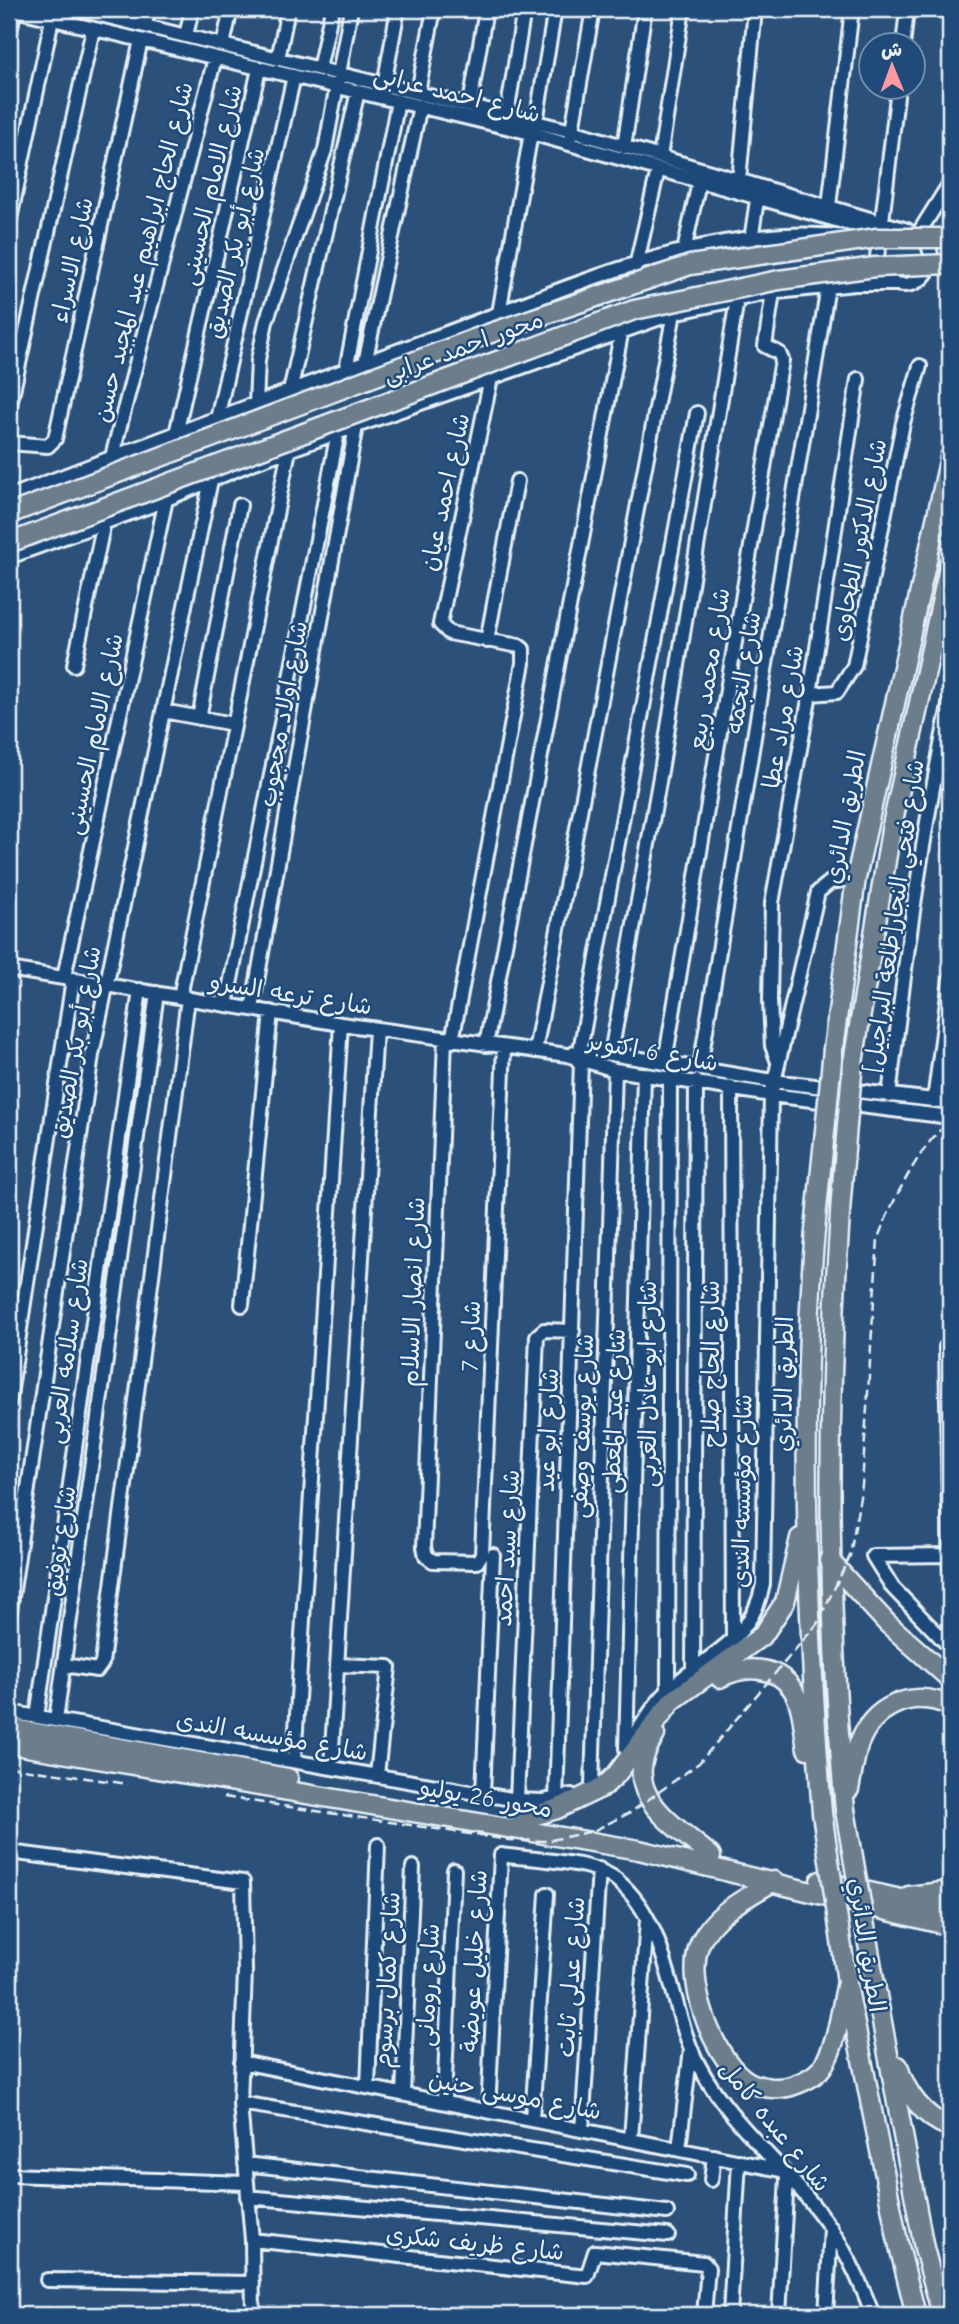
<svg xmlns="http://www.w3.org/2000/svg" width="959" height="2324" font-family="'Comic Neue','Playpen Sans Arabic',sans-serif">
<rect width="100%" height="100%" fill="#2b517b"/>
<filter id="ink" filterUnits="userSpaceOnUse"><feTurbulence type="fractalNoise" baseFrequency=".0143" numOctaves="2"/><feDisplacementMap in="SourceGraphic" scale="14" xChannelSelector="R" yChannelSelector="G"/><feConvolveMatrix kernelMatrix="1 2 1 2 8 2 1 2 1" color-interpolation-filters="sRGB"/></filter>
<g filter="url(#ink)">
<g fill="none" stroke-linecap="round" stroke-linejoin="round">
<path stroke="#47698e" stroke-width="12" stroke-dasharray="12 6" stroke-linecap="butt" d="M946,247l4,1"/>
<defs>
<path id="minor" d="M11,9l520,124 354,101
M76,9l496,122 335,99
M145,25l3,-16
M186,36l6,-27
M9,39l5,-29
M223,45l8,-36
M903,46l4,-37
M278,59l10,-50
M319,69l13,-60
M384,85l14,-76
M418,92l16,-83
M470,104l16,-95
M507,114l17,-105
M536,122l19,-113
M571,136l22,-127
M624,147l21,-138
M660,157l23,-148
M739,180l16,-171
M829,206l23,-197
M882,221l16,-133
M9,224l43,-205
M877 258a27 27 0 1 1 54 0a27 27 0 1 1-54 0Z
M918,234l32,-51
M751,240l6,-40
M684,251l15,-69
M636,266l22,-96
M499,313l32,-180
M365,363l55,-257
M346,370l52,-269
M290,391l68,-300
M256,404l2,-44 8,-38 59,-172 26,-141
M9,409l84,-380
M217,419l77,-343
M176,434l83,-365
M9,443l39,3 7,-7 86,-399
M112,457l103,-399
M9,497c139,-54 280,-106 421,-158 128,-46 277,-119 416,-102
M9,557l146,-53 97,-41 422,-150 93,-20 88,-9h42
M487,641l30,-160
M74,665l30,-143
M810,694l27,-2 17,-26 49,-243 17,-57
M163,711l70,13
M199,718l41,-213
M9,969l332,55 226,31 48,15 156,25 179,22
M64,977l102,-478
M180,997l109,-547
M226,1005l112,-573
M252,1009l104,-583
M445,1040l-21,507 2,9 7,5 44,1 5,-8 22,-507
M452,1041l71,-378v-14l-4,-3 -70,-13 -9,-9 51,-246
M486,1045l136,-716
M535,1051l139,-738
M574,1053l6,-2 31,3 162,27 177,21
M611,1054l51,-289 75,-466
M578,1061l119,-648
M665,1062l117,-702 -3,-7 -14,-7 8,-54
M778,1062l-6,-16 -2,-46 2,-97 38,-209 48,-315
M700,1067l128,-781
M731,1087l2,554
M889,1096c16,-133 33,-264 61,-395
M934,1101l16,-122
M242,1305l29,-293
M946,1347l4,221
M9,1402l64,-423
M950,1555l-77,1 20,32 57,59
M9,1617l83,-562 119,-575
M64,1665l33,5 5,-7 86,-665
M338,1665l51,2 -12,108
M693,1671l3,-590
M668,1690l2,-613
M9,1712l508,88 26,1 28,-6
M37,1717l103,-727
M56,1720l101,-727
M630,1743c12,-18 23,-38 39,-53 38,-37 83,-47 94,-106l8,-489 47,-203 12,-10 26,-4
M626,1749l18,-675
M294,1761l47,-737
M331,1766l45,-737
M592,1785l23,-715
M483,1794l10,-239
M517,1800l20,-464 7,-6 29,1
M556,1800l25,-738
M9,1852l234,30 2,89 -5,132 12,137 1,75
M241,2062l540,108
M368,2087l10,-242
M403,2094l10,-227
M444,2102l10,-232
M240,2103l447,72
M488,2111l13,-256c32,5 93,5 117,26 53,45 50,125 80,183 33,63 94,107 133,165 18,27 31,57 42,86
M532,2119l15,-225
M582,2130l17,-261
M631,2139l16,-219
M679,2149l12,-100
M245,2164l422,48
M9,2175l237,8
M711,2180l3,-24
M247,2197l421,38
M252,2240l335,36 8,-24 109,11 4,5 -4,47
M47,2280l206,3
M730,2315l9,-154
M779,2315l8,-137
M826,2315l5,-87"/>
<path id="highway" d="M833,1049l23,-171 94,-421
M853,1063l38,-233 59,-267
M829,1560l58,63 63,56
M720,1678c24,-13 57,-13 73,12 10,16 11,42 14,59
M9,1728l279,50
M655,1735c-39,58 16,87 56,121
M9,1744l630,106 311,76
M849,1789c3,-14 5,-29 9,-43 14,-40 54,-58 92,-40
M845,1810c-21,-231 -19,-453 2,-685
M822,1813c-14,-181 -21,-362 -10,-543 3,-50 9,-99 14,-149
M522,1819l35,-10 46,-22 13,-12 56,-74 91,-66 22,-33 15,-64
M774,1881c-27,17 -58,30 -73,60 -18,37 11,113 42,137 13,10 36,13 51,7 12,-4 24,-10 30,-21 14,-23 17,-56 23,-82
M820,1881l130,29
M909,1896l41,-5
M874,1979l50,269 18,67
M848,1989l50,253 18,73
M898,2066c7,26 26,52 52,61"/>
</defs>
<use href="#minor" stroke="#e8f1f8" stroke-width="18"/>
<use href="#highway" stroke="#e8f1f8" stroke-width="23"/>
<use href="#minor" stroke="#1f4a7a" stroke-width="12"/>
<use href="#highway" stroke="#6c7d8c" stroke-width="18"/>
<path stroke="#e8f1f8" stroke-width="2.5" stroke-dasharray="10 5" stroke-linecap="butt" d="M9,1767l119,17
M224,1797l285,43 38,1 46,-10 38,-19 68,-49 118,-139 33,-68 12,-71 16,-247c10,-28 46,-102 72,-115"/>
<defs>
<path id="highway-bridge" d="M9,514l473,-178 208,-71 187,-27h73
M9,543l625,-233 145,-30 96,-13 75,-3
M826,1121l7,-72
M847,1125l6,-62
M845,1810l29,169
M822,1813l25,169"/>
</defs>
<use href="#highway-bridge" stroke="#e8f1f8" stroke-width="23" stroke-linecap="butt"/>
<use href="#highway-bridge" stroke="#6c7d8c" stroke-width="18"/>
</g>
</g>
<g text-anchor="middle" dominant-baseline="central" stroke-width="5" stroke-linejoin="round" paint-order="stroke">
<g font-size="24" fill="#e8f1f8" stroke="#1f4a7a">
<text transform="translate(457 94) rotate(14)">شارع احمد عرابى</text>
<text transform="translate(211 185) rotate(-77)">شارع الامام الحسينى</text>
<text transform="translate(235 243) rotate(-77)">شارع أبو بكر الصديق</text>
<text transform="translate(143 252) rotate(-76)">شارع الحاج ابراهيم عبد المجيد حسن</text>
<text transform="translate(72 260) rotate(-78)">شارع الاسراء</text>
<text transform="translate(463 347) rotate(-20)">محور احمد عرابى</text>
<text transform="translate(445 492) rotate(-78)">شارع احمد عيان</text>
<text transform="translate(859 540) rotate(-79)">شارع الدكتور الطحاوى</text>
<text transform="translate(709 669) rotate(-81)">شارع محمد ربيع</text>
<text transform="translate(743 673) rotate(-81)">شارع النجمه</text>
<text transform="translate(283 714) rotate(-80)">شارع اولاد محجوب</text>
<text transform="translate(783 717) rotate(-80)">شارع مراد عطا</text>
<text transform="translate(94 734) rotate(-78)">شارع الامام الحسينى</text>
<text transform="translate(845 817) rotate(-79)">الطريق الدائري</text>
<text transform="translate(894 916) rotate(-82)">شارع فتحي النجار[طلعة البراجيل]</text>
<text transform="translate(291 994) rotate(9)">شارع ترعه السرو</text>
<text transform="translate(76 1042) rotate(-80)">شارع أبو بكر الصديق</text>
<text transform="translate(653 1052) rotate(10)">شارع 6 اكتوبر</text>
<text transform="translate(413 1292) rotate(-88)">شارع انصار الاسلام</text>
<text transform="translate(471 1336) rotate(-88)">شارع 7</text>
<text transform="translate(67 1351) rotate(-82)">شارع سلامه العربى</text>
<text transform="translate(711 1364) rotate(-90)">شارع الحاج صلاح</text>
<text transform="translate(648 1384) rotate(-90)">شارع ابو عادل العربى</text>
<text transform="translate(784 1384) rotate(-89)">الطريق الدائري</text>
<text transform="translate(614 1411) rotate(-88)">شارع عبد المعطى</text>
<text transform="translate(582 1426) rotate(-88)">شارع يوسف وصفى</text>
<text transform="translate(548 1430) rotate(-88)">شارع ابو عيد</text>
<text transform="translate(742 1491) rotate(-89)">شارع مؤسسه الندى</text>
<text transform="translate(60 1541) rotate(-82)">شارع توفيق</text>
<text transform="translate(507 1548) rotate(-87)">شارع سيد احمد</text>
<text transform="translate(272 1736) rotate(10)">شارع مؤسسه الندى</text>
<text transform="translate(486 1798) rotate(10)">محور 26 يوليو</text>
<text transform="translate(867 1945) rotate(81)">الطريق الدائري</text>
<text transform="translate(474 1961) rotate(-87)">شارع خليل عويضة</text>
<text transform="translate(571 1977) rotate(-86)">شارع عدلى ثابت</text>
<text transform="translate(387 1980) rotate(-87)">شارع كمال برسوم</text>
<text transform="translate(428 1985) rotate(-87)">شارع رومانى</text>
<text transform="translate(515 2095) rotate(11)">شارع موسى حنين</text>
<text transform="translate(775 2126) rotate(51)">شارع عبده كامل</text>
<text transform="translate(475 2243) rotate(6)">شارع ظريف شكرى</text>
</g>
</g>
<rect width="959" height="2324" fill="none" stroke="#1f4a7a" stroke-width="35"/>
<rect x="18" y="18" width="924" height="2289" fill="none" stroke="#e8f1f8" stroke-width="2.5" filter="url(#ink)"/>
<g transform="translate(892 66) rotate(359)"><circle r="33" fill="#1f4a7a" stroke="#6f8dac" stroke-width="2"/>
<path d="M0-5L12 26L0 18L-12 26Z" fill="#ff9aa2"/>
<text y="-10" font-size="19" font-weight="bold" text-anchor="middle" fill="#e8f1f8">ش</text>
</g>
</svg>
